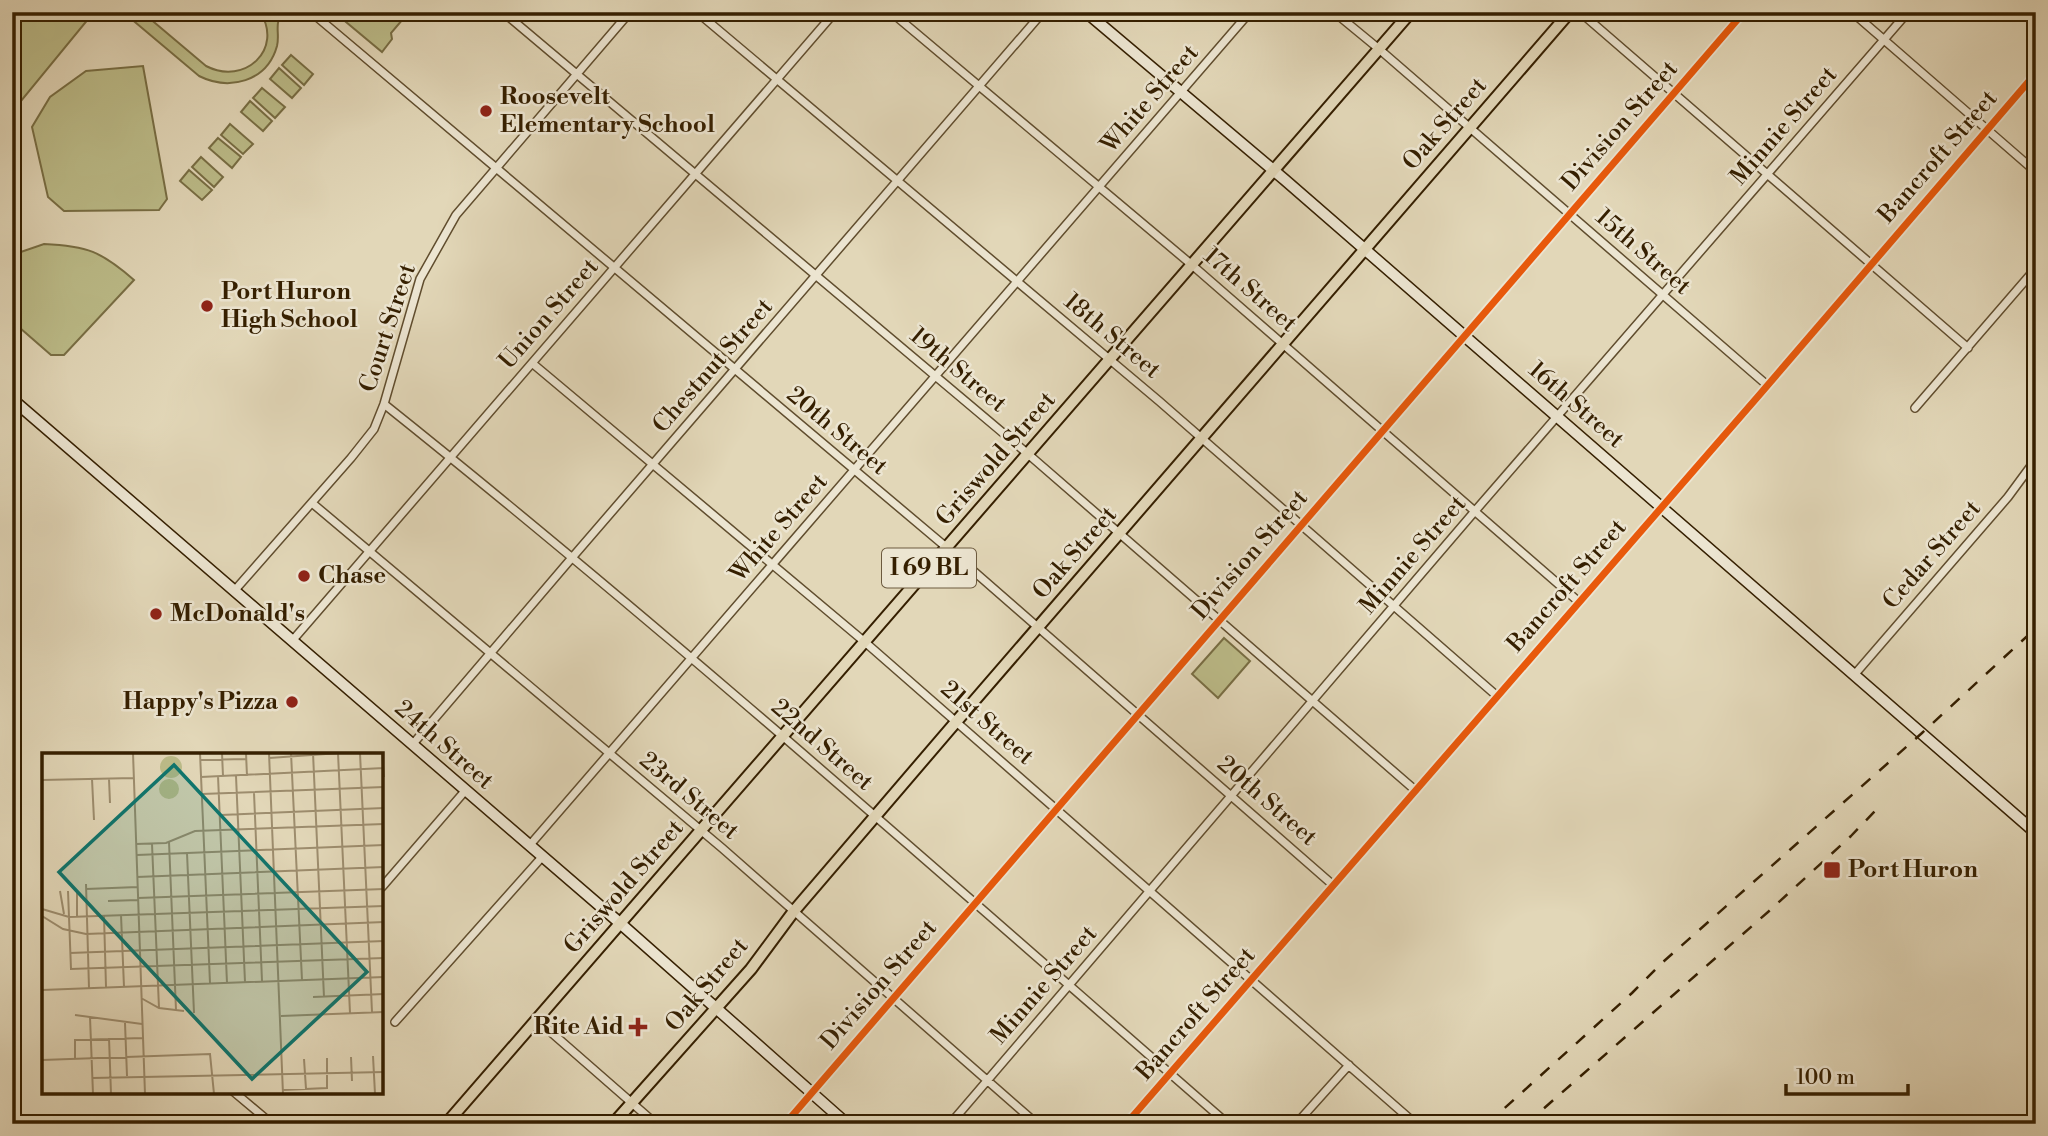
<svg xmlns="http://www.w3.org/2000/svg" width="2048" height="1136" font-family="'Libre Bodoni',serif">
<rect width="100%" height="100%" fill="#e2d7b8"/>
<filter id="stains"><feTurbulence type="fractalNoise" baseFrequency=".00286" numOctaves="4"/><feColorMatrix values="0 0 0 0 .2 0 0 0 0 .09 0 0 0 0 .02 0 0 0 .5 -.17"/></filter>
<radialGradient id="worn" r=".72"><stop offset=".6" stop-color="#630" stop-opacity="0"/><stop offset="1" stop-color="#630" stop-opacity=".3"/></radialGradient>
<path fill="#bcbc89" stroke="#786e44" stroke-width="2" d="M12,12h82l-82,100z
M123,12h19l64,54c39,20 78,-17 54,-54h19l3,2c-8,10 -2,20 -5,32 -10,36 -48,45 -78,30z
M334,12h75l-18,21 1,6 -10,13z
M291,55l22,19 -9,11 -22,-20z
M143,66l24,133 -8,11 -95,1 -16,-14 -16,-70 18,-30 36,-26z
M279,68l22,20 -9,10 -22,-19z
M262,88l23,19 -10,11 -22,-20z
M250,101l22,20 -9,10 -22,-19z
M230,124l23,20 -10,10 -22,-19z
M218,138l23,19 -9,11 -23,-20z
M201,157l22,20 -9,10 -22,-20z
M189,170l23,20 -10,10 -22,-19z
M44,244c43,2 57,7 90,36l-70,75h-13l-39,-34v-66z
M1224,638l26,23 -32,37 -26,-24z"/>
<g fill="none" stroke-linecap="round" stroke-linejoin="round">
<defs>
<path id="street" d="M311,12l635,535 387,338
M503,12l525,442 387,336
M697,12l462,389 338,295
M891,12l301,253 387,337
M1334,12l45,37 388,336
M1580,12l388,336
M1852,12l184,160
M532,363l334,280 544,476
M384,404c289,231 565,477 844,720
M1915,408l121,-140
M312,503l410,345 315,276
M235,590l116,-132 23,-29 10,-25 36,-125 36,-64 174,-203
M292,641l543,-629
M1855,674l153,-177 28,-38
M412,745l152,-178 479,-555
M529,846l721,-834
M382,887l83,-96
M537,1020l119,104
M395,1022l147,-165
M234,1092l38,32
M455,1113l12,11
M785,1124l959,-1112
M950,1124l525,-613 433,-499
M1126,1124l635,-731 275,-320
M1296,1124l53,-59"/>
<path id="secondary" d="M1086,12l199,168 751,653
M12,399l609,525 226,200
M2032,1124l4,-5"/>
<path id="primary" d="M446,1124l965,-1112
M613,1124l138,-155 43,-58 155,-181 621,-718"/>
</defs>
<use href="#street" stroke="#604d2e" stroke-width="10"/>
<use href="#secondary" stroke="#351f00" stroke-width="13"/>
<use href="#primary" stroke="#351f00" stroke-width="14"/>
<use href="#street" stroke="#ece5d1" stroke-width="7"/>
<use href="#secondary" stroke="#ece5d1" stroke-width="10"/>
<use href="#primary" stroke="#e2d7b8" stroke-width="10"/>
<path stroke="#351f00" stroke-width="2.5" stroke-dasharray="12 12" stroke-linecap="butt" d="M1487,1124l145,-131 31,-31 259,-229 114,-105
M1526,1124l242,-212 83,-76 26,-27"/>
<defs>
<path id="cycleway" d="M785,1124l959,-1112
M1126,1124l635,-731 275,-320"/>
</defs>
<use href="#cycleway" stroke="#ece5d1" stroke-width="11"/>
<use href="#cycleway" stroke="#e8590c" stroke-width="7"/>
</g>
<g fill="#8f2418" stroke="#ece5d1" stroke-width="2.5">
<circle cx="486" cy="111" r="7"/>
<circle cx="207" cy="306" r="7"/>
<circle cx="304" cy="576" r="7"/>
<circle cx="156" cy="614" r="7"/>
<circle cx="292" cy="702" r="7"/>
<rect x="1823" y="861" width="18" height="18" rx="3.5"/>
<path d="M634.5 1016.5h7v7h7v7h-7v7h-7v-7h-7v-7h7z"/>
</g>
<g text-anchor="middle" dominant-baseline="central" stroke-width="5" stroke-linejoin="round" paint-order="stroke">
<rect fill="#ece5d1" stroke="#6c5a3f" stroke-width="2" x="882" y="548.5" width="94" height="39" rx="5"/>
<g font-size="23" font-weight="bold" fill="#351f00">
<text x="929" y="568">I 69 BL</text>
</g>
<g font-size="24" font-weight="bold" fill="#351f00" stroke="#ece5d1" text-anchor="start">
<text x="500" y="97">Roosevelt<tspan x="500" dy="28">Elementary School</tspan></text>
<text x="221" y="292">Port Huron<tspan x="221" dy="28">High School</tspan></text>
<text x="318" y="576">Chase</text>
<text x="170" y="614">McDonald's</text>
<text x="278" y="702" text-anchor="end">Happy's Pizza</text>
<text x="1848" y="870">Port Huron</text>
<text x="624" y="1027" text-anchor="end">Rite Aid</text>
</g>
<g font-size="24" fill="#351f00" stroke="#ece5d1">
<text transform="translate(1150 99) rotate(-49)">White Street</text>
<text transform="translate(1445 124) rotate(-49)">Oak Street</text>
<text transform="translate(1620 126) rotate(-49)">Division Street</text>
<text transform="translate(1784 126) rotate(-49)">Minnie Street</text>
<text transform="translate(1938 157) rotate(-49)">Bancroft Street</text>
<text transform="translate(1643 252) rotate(41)">15th Street</text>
<text transform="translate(1250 290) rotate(41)">17th Street</text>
<text transform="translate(549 314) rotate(-49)">Union Street</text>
<text transform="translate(388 328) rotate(-72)">Court Street</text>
<text transform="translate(1112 336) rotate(40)">18th Street</text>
<text transform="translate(713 366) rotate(-49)">Chestnut Street</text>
<text transform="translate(958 370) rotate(40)">19th Street</text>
<text transform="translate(1576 405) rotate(41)">16th Street</text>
<text transform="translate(837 431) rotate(40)">20th Street</text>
<text transform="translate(996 459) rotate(-49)">Griswold Street</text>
<text transform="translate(779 528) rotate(-49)">White Street</text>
<text transform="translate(1075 553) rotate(-49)">Oak Street</text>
<text transform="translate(1250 555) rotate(-49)">Division Street</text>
<text transform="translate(1413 555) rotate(-49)">Minnie Street</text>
<text transform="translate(1932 555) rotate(-49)">Cedar Street</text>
<text transform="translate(1567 586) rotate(-49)">Bancroft Street</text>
<text transform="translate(987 723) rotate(41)">21st Street</text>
<text transform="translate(444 745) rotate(41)">24th Street</text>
<text transform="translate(822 745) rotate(41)">22nd Street</text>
<text transform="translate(689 796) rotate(40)">23rd Street</text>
<text transform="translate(1267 801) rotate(41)">20th Street</text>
<text transform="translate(624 887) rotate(-49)">Griswold Street</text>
<text transform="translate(707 985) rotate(-50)">Oak Street</text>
<text transform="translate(879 985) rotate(-49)">Division Street</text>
<text transform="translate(1044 985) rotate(-49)">Minnie Street</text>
<text transform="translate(1196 1014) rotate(-49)">Bancroft Street</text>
</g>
</g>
<g transform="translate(42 753)">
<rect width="341" height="341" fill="#e2d7b8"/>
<path d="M118 14a11 11 0 1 1 22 0a11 11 0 1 1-22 0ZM117 36a10 10 0 1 1 20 0a10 10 0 1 1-20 0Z" fill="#bcbc89"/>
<path fill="none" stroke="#9d8d6e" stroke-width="2" d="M91,0l12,341M158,0l10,230M180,0l1,23M204,0l1,23M227,0l14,341M249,0l11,227M271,0l11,244M296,0l12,260M318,0l12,259M340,0l2,24M227,5l71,-5M158,7l46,-1M176,23l9,207M194,23l9,206M159,24l183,-9M50,26l2,41M67,26l1,24M0,27l92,-2M212,40l8,188M160,41l182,-7M179,62l163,-7M127,89l7,168M94,91l30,-1 29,-12 189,-7M110,91l7,164M145,100l7,160M95,102l247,-10M95,124l247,-10M44,131l3,104M44,136l52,-2M18,138l4,23M26,138l3,78 313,-11M35,139v25M96,145l246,-9M66,148l30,-1M0,156l27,8 315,-11M79,162l3,72M0,163l21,13 23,5 298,-12M62,163l2,71M28,200l314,-12M0,237l342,-13M271,244l71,-3M99,245l18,10 25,3M33,262l67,9M239,263l103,-4M48,264l3,77M83,270l2,53M67,285l2,56M331,303l2,38M309,304l1,24M33,306v-19l68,-2M262,306l2,30M0,307l168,-6 4,40M50,325l292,-6M241,337l44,-2v-30"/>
<path fill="#0f766e" fill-opacity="0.15" stroke="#0f766e" stroke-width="3.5" d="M132,12l193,207 -115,107 -193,-207z"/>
<rect width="341" height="341" fill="none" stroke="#351f00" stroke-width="3.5"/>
</g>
<rect width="2048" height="1136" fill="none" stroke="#e2d7b8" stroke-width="42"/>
<rect x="14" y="14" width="2020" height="1108" fill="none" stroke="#351f00" stroke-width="3.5"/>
<rect x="21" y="21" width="2006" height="1094" fill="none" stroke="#351f00" stroke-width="2"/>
<path d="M1786 1084v10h122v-10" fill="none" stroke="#351f00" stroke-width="3.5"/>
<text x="1796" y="1084" font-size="21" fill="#351f00" stroke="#ece5d1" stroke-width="5" paint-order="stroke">100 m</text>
<rect width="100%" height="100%" filter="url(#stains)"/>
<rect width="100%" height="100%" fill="url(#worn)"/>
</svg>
